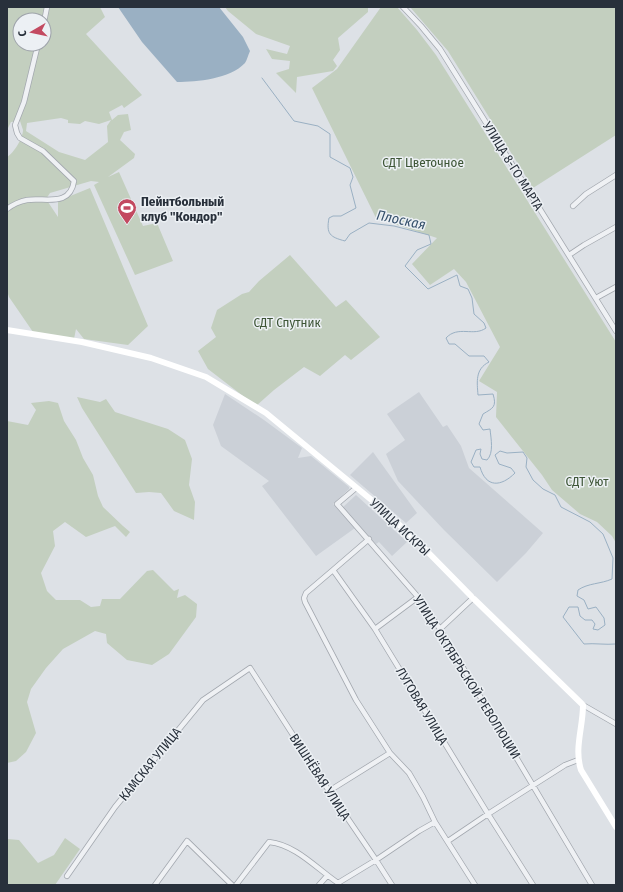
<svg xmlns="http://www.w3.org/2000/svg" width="623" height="892" font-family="'Fira Sans Condensed',sans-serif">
<rect width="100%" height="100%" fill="#dde1e6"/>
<path fill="#cbd0d7" d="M419,392l24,35 4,-2 14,21 8,22 74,65 -17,20 -29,29 -53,-52 -46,-49 -12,-27 19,-14 -18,-26z
M225,394l39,26 38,28 -4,10 13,-2 38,31v2l-16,15 22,24 -39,28 -54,-70 7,-5 -48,-35 -8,-21z
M373,452l44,61 -11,10 -56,-48z
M356,495l51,47 -15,14 -13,-14 -3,2 -34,-36z"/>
<path fill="#c3cfbf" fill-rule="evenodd" d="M7,7h93l5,10 -19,17 56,61 -18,13 -2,-3 -13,7 3,8 6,-5 10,-1 3,16 -7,2 -4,8 15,14 -1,4 -26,19 11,-5 24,54 14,-3 16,38 -38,14 -41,-90 5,-3 -8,-1 -41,12 -4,6 12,18v-16l32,-13 58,138 -20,19 -44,-6 -8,-10 -2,10 -41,-7 -24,-35 -2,-6 1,-29h-1v-105c7,-4 16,-19 16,-27 -1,-3 -2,-6 -3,-9l-9,1 -4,8zM20,20h24v24h-24zM61,118l7,2v3l12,1 5,-3 14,3 12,-4 -4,6 1,16 -23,18 -26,-8 -33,-21 1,-8z
M225,7h143v5l-30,26 2,12 -7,10 4,6 -4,5 -36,6 -1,16 -20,-20 13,-4 1,-8 -18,-2 -6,-10 21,5 3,-8 -34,-12 -28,-23z
M381,7h16l20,23 19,25 180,287v201l-4,-7 -15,-14 -17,-8 -28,-24 -10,-15 -46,-58 1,-25 -18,-11 21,-34 -34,-65 -12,-13 -24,16 -18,-21 25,-26 -61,-20 -64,-130 25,-19z
M410,7h206v128l-83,53 -85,-137z
M290,255l46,52 10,-7 34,37 -29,23 -6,-5 -25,21 -16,-9 -30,23 -18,16 -48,-37 -10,-18 18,-14 -5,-9 6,-18 25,-16 7,-2 10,-11z
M77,397l23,5 6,-3 9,13 53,17 17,11 7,19 -3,26 6,17 -1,18 -20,-9 -13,-18 -12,-1 -13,1 -54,-85z
M49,401l9,2 6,18 12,19 7,18 10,17 5,21 5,11 20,19 7,6 -4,5 -11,-11 -29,11 -21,-15 -12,9 2,15 -14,27 6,18 9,9h24l11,7 9,-1 2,-7h18l27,-28 6,-1 21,21 5,-2 -2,9 8,-3 12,9 -1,13 -27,37 -17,11 -25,-5 -20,-17 -1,-9 -11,-3 -32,18 -17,19 -15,21 -4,13 9,31 -10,19 -10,9 -9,2v-342l21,4 8,-15 -5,-7z
M65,838l15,11 -25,36h-48l1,-46 11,1 19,23 16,-8z"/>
<path fill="#9ab0c3" d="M118,7h101l24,30 7,14c-2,4 -3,9 -5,12 -15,16 -48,19 -68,19l-35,-40z"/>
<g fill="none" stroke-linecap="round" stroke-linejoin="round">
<path stroke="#9ab0c3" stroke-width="1" d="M262,78l32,43 24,5 12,8v23l20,11 3,9 -3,8 6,23 -15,8h-8l-4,2c-3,16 1,19 16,23l5,-7 19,-11 25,3 35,9 2,9 -14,6 -12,16 23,23 29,-14 3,11 8,3 4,9 2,16 10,9 2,5c-12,9 -28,-3 -40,10l3,6h6l14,12h15l5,6c-14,7 -12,20 -11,33l15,-1c4,13 0,14 -10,20l-4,10 4,6 7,-1c1,10 4,24 -3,31l-5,-1 -2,-5 1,-5 -5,1 -5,12 3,5h6c6,21 21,20 35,6l-4,-5 -12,-4 -4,-9 5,-4 7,2 16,-1 4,6 -1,9 7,13 10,9 12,6 6,12 29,15 13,12 10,24 -1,21c-11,5 -24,4 -34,11l-1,6 7,4 4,9 8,-2 8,11 1,7 -7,5 -5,-1 2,-5 -3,-4h-7l-5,-4 -2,-9h-9l-6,10 21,27c11,-1 21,1 32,0"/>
<defs>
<path id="street" d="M403,7l18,19 19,23 176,282
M44,22l3,-15
M573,206l13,-12 30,-19
M7,209c5,-4 14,-8 20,-9 17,-3 43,8 47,-19l-31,-30 -23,-13 -3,-5 -2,-8 9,-23 14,-58
M569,255l15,-10 32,-18
M596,298l20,-11
M356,488l-19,16 81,93 22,32 152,256
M369,539l-36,31 42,59 113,185 45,71
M333,570l-27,23 -2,5 1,4 51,98 34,53 19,20 14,24 12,25 40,63
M375,629l43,-32
M440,629l33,-31
M583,705l33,19
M329,791l61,-38
M448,841l40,-27 77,-49 13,-5
M67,876l48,-69 88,-107 47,-32 79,123 47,69 16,25
M155,885l32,-44 45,44
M236,885l33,-43c27,3 47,26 69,41l38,-23 43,-29 16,-9
M319,885l8,-9"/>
</defs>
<use href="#street" stroke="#a3a8af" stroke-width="6"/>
<use href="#street" stroke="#eff1f4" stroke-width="4.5"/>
<path stroke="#fff" stroke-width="6" d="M7,330l75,12 69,16 55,19 60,36 114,94 38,35 55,56 110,107c0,23 -9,43 -2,65l35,57"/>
</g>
<defs>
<symbol id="stadium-pin" viewBox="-11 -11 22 30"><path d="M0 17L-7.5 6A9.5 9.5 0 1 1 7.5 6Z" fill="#c34a61" stroke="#ecf0f4"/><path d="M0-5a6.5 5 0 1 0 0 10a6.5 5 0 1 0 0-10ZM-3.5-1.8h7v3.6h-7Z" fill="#fff"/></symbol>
</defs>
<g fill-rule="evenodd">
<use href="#stadium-pin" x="116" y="197" width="22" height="30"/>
</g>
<g text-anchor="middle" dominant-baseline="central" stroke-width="3" stroke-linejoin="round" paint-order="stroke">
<g font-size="13" fill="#3d5536" stroke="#ecf0f4">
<text x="423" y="162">СДТ Цветочное</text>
<text x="287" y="322">СДТ Спутник</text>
<text x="587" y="481">СДТ Уют</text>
</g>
<g font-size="13" fill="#28303b" stroke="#ecf0f4">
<text transform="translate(513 166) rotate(58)">УЛИЦА 8-ГО МАРТА</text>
<text transform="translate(400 527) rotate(43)">УЛИЦА ИСКРЫ</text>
<text transform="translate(467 677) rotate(58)">УЛИЦА ОКТЯБРЬСКОЙ РЕВОЛЮЦИИ</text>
<text transform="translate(422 706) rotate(59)">ЛУГОВАЯ УЛИЦА</text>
<text transform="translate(150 764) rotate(-51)">КАМСКАЯ УЛИЦА</text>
<text transform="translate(320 777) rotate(57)">ВИШНЁВАЯ УЛИЦА</text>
</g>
<g font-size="13" font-weight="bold" fill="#28303b" stroke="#ecf0f4" text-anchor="start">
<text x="141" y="201">Пейнтбольный<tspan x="141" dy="15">клуб "Кондор"</tspan></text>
</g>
<g font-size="14" font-style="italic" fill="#35506b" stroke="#ecf0f4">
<text transform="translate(401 220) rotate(12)">Плоская</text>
</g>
</g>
<rect width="623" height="892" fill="none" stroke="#28303b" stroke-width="16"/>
<g transform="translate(32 32) rotate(261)"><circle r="19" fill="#ecf0f4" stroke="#9ea3aa"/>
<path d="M0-3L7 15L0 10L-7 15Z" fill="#c34a61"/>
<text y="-6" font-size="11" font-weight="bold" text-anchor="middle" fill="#28303b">С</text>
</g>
</svg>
